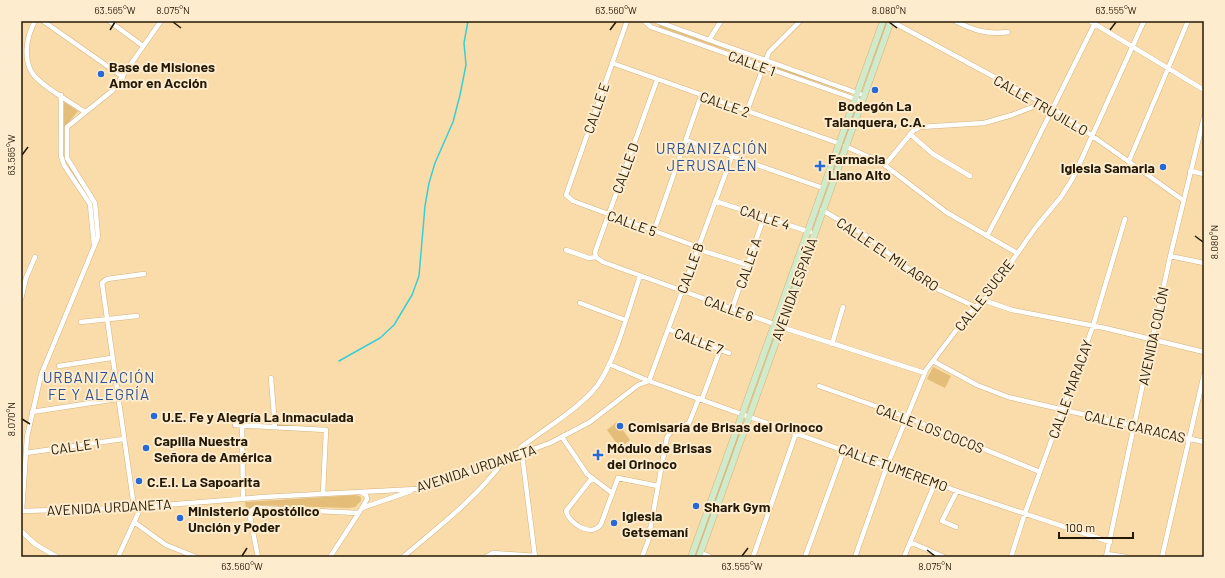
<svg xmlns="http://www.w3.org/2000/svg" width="1225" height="578" font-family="Barlow,sans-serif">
<rect width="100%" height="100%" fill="#fadcaa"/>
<path fill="#e4bd79" d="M885,21h3l-27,71v-1z
M659,25l101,36 1,1 -102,-35z
M769,64l82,29 1,1 -84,-28z
M64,102l14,9 -13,16 -1,29 29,47 2,34 -2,-26 -30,-55z
M853,110l2,2 -43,118 -1,-1z
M808,238l1,1 -61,170h-1z
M933,367l18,9 -6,12 -18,-9z
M617,422l13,18 -10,8 -13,-18z
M742,422l2,1 -47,134h-3z
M356,495l5,2v4l-6,6 -6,1 -93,-3 -5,3 -4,8 -2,-14z"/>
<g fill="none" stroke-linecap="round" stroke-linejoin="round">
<path stroke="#37cfd6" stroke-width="1.5" d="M339,361l41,-23 14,-13 18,-30 7,-19 6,-70 4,-23 6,-20 18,-41 7,-27 6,-30 -2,-22 4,-22"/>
<defs>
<path id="street" d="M35,21c-8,15 -13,37 -2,53 8,12 39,29 52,38
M43,21l80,56
M109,21l34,25
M627,21l-61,174 7,6 125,46
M644,21l7,6 207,73
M656,21l204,73
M891,21l166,90 126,89
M955,21c18,9 32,14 53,11
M1090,21l114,69
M709,40l12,-19
M612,63l226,80
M61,95v61l3,9 26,39 4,41
M747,111l22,-59 31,-31
M910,134l23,20 37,22
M686,140l137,48
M845,146l37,17 64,49 71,41
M1129,161l59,-140
M885,165l28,-34 7,-4 64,-4 28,-8 31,-12
M1190,171l14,3
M715,201l95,31
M822,210l43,25 66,51 45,21
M654,231l47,-135
M987,236l38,-72 71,-143
M697,249l51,16
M566,250l23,8 7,-1
M1170,256l34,7
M596,257l7,5 171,62
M596,257l-1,-5 62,-172
M21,299l5,-21 9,-21
M983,300l29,10 93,18 99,24
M580,303l45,17
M732,309l32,-92
M81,322l56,-6
M781,327l144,46
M668,329l61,24
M832,344l11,-37
M933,361l44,24 31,12 196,45
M609,364l40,17 308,110 153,51
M59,366l52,-8
M271,378l4,49
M649,381l83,-225
M819,386l87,31 134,55
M702,399l18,-49
M32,412l85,-13
M235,425l91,5 -3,63
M242,425l1,74
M562,437l25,37 25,19
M26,453l97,-14
M522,454l13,103
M514,456l7,-9c22,-17 59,-39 76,-61 19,-26 32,-78 43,-110
M592,478l-26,33c3,13 26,27 35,13l17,-46 40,8
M361,492l5,3 1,4 -5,9
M134,507l-32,-224 5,-4 37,-5
M21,511l106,-3 137,-11 153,-8 76,-25 57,-21 40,-21 48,-37 11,-4
M22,511l5,-74 14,-62 57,-138 -3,-34 -28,-45v-31l45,-36 49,-70
M134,522l32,23 30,12
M956,527l-14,-6 15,-30
M21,531l14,13 22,13
M910,542l34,15
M701,553l10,4
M1107,554l19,3
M118,557l23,-50
M258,557l-8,-40 1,-6 4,-3 103,5
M330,557l32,-49 49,-17
M403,557c35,-30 73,-58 101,-97
M486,557l7,-4 42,3
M642,557l6,-16 19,-104 3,-4 19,-10 10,-25
M753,557l43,-124
M805,557l39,-107
M855,557l32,-91 39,-96 44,-58 16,-14 50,-71 25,-30 12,-19 71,-157
M904,557l31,-74
M1011,557l14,-44 68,-187 32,-107
M1106,557l64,-300 34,-140
M1162,557l42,-183"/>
<path id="secondary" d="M691,557l192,-536
M699,557l192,-536"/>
</defs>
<use href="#street" stroke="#d1b483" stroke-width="5.5"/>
<use href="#secondary" stroke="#d1b483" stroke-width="7"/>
<use href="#street" stroke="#fff" stroke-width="4.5"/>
<use href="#secondary" stroke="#d0eaca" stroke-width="6"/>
</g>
<path fill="none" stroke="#241906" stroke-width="1.5" d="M173,22l8,6M889,22l8,6M110,30l5,-8M610,30l6,-8M1110,30l6,-8M22,155l6,-8M1195,236l8,6M22,419l8,5M927,550l8,6M242,556l5,-8M742,556l6,-8"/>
<g fill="#2869d5" stroke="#feecce" stroke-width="1.5">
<circle cx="101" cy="74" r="4"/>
<circle cx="875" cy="90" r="4"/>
<path d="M818 160h4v4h4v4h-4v4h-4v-4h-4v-4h4z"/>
<circle cx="1163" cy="167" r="4"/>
<circle cx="154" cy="416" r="4"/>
<circle cx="620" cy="426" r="4"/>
<circle cx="146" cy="448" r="4"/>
<path d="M596 449h4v4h4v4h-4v4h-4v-4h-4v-4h4z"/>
<circle cx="139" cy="481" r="4"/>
<circle cx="696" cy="506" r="4"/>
<circle cx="180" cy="518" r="4"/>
<circle cx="614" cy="523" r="4"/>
</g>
<g text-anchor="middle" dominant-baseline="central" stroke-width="4" stroke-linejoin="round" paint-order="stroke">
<g font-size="14" fill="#241906" stroke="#feecce">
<text transform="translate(752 63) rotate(20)">CALLE 1</text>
<text transform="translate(725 104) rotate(19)">CALLE 2</text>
<text transform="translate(1041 105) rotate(30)">CALLE TRUJILLO</text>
<text transform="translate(596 108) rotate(-71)">CALLE E</text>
<text transform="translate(625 168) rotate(-70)">CALLE D</text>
<text transform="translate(765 217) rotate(18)">CALLE 4</text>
<text transform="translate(632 223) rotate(20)">CALLE 5</text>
<text transform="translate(888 254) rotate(34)">CALLE EL MILAGRO</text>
<text transform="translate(748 263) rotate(-71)">CALLE A</text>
<text transform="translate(690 268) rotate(-70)">CALLE B</text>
<text transform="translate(794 289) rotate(-70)">AVENIDA ESPAÑA</text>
<text transform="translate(984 295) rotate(-52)">CALLE SUCRE</text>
<text transform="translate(729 308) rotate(20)">CALLE 6</text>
<text transform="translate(1153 336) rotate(-78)">AVENIDA COLÓN</text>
<text transform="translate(699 341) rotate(21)">CALLE 7</text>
<text transform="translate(1070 389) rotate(-70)">CALLE MARACAY</text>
<text transform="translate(1135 426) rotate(13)">CALLE CARACAS</text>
<text transform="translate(930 428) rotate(21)">CALLE LOS COCOS</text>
<text transform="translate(75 446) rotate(-8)">CALLE 1</text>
<text transform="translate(893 467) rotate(20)">CALLE TUMEREMO</text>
<text transform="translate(476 468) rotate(-18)">AVENIDA URDANETA</text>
<text transform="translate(109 507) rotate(-3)">AVENIDA URDANETA</text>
</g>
<g font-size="14" font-weight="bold" fill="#241906" stroke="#feecce" text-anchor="start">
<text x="109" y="66">Base de Misiones<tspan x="109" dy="16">Amor en Acción</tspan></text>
<text x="875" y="105" text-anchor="middle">Bodegón La<tspan x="875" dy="16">Talanquera, C.A.</tspan></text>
<text x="828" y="158">Farmacia<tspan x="828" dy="16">Llano Alto</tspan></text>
<text x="1155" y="167" text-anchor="end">Iglesia Samaria</text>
<text x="162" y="416">U.E. Fe y Alegría La Inmaculada</text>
<text x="628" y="426">Comisaría de Brisas del Orinoco</text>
<text x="154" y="440">Capilla Nuestra<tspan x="154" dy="16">Señora de América</tspan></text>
<text x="607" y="447">Módulo de Brisas<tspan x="607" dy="16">del Orinoco</tspan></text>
<text x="147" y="481">C.E.I. La Sapoarita</text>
<text x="704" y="506">Shark Gym</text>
<text x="188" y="510">Ministerio Apostólico<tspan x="188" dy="16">Unción y Poder</tspan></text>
<text x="622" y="515">Iglesia<tspan x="622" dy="16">Getsemaní</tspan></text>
</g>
<g font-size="15" letter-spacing="1" fill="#31528a" stroke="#feecce">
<text x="712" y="148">URBANIZACIÓN<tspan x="712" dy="17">JERUSALÉN</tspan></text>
<text x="99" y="377">URBANIZACIÓN<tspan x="99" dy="17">FE Y ALEGRÍA</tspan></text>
</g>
</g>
<rect width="1225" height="578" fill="none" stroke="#feecce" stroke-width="44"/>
<path d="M1059 532v6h74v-6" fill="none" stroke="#241906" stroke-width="2"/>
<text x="1065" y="532" font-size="12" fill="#241906" stroke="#feecce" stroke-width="3" paint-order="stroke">100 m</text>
<rect x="22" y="22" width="1181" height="534" fill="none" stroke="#241906" stroke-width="1.5"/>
<g font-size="10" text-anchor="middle" fill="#241906">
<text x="115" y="14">63.565°W</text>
<text x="173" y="14">8.075°N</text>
<text x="616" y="14">63.560°W</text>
<text x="889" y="14">8.080°N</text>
<text x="1116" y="14">63.555°W</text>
<text transform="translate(11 155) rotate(-90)" y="4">63.565°W</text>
<text transform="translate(1214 242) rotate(-90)" y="4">8.080°N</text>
<text transform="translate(11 419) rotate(-90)" y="4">8.070°N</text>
<text x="242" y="570">63.560°W</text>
<text x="742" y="570">63.555°W</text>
<text x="935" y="570">8.075°N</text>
</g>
</svg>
